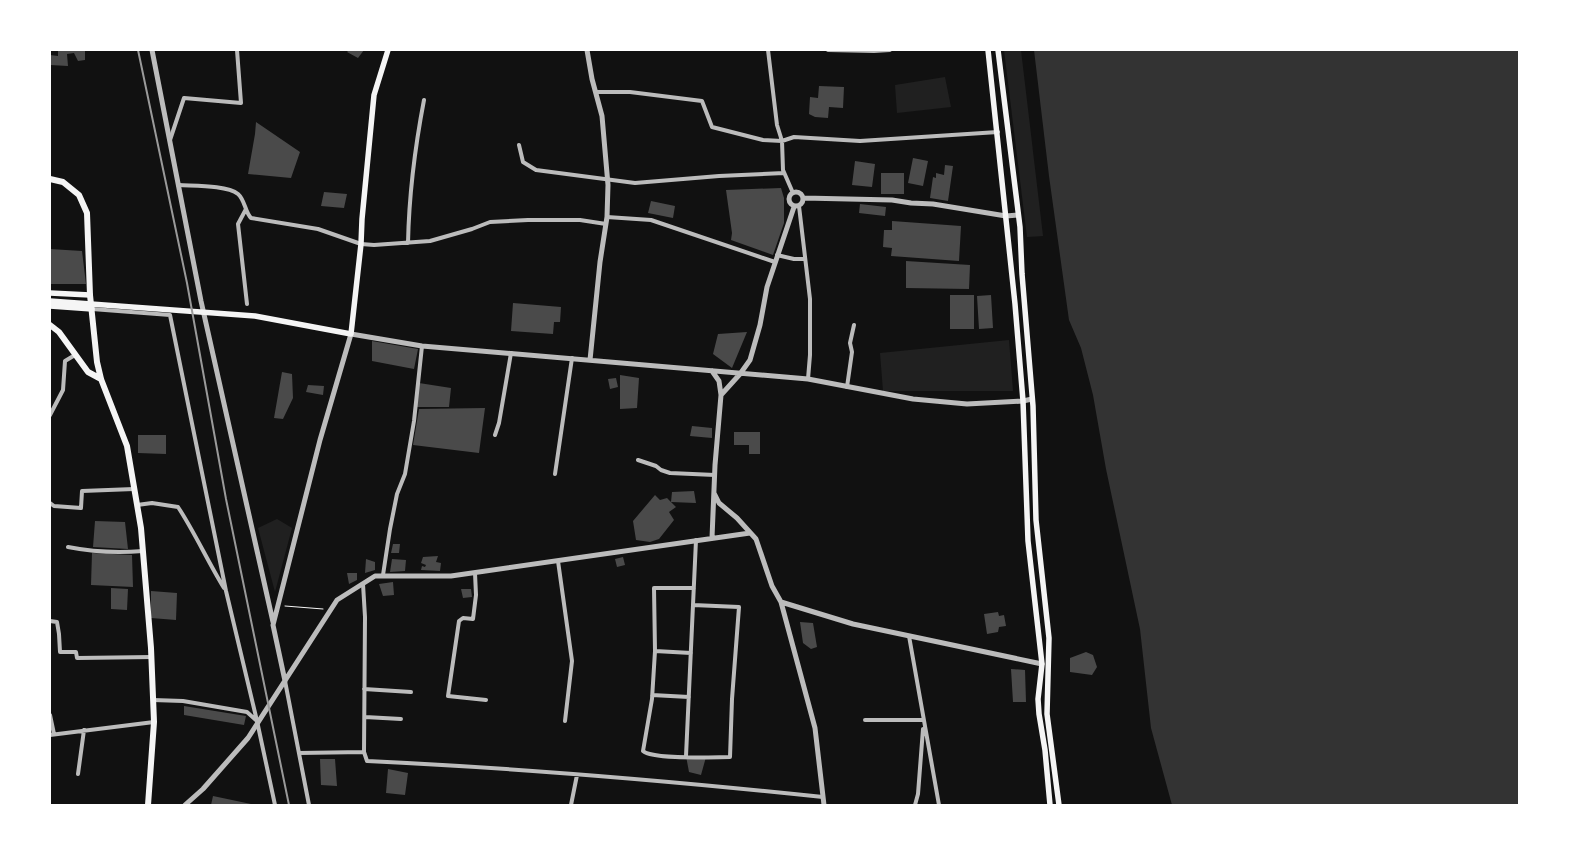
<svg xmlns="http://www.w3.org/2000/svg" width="1569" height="855" font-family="'Fira Sans',sans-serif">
<rect width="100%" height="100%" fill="#111"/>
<path fill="#202020" d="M1004,50h17l22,186 -16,1z
M945,77l6,30 -54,6 -2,-28z
M1009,340l4,51h-130l-3,-38z
M277,519l15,9 -17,64 -17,-64z"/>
<path fill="#333" d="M1034,50h485v755h-347l-21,-77 -11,-99 -34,-160 -13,-74 -12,-47 -12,-28 -20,-144z"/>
<path fill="#4a4a4a" d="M58,50h27v10l-7,1 -4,-8 -7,1 1,12 -18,-1v-10l8,1z
M349,50h15l-6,8 -11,-6z
M819,86l25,1 -1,21 -14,-1 -1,11 -13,-1 -6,-3 1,-17 8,1z
M256,122l44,30 -9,26 -43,-4 7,-40z
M913,158l15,3 -5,25 -15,-3z
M855,161l20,3 -3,23 -20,-2z
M945,165l8,1 -5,35 -18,-3 3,-21 3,1v-5l8,2z
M881,173h23v21h-23z
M781,188l3,10v25l-11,32 -42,-15 1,-7 -6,-43z
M324,192l23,2 -3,14 -23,-2z
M651,201l24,5 -2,12 -25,-5z
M860,204l26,3 -1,9 -26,-3z
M892,221l69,5 -2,35 -68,-5 1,-8 -9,-1 1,-17h8z
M50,249l32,2 4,33h-36z
M906,261l64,4 -1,24 -63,-1z
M950,295h24v34h-24z
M991,295l2,33 -14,1 -2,-33z
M513,303l48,4 -1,15h-6l-1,12 -42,-3z
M747,332l-15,36 -19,-14 5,-20z
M372,341l46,8 -4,20 -42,-8z
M282,372l10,2 1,24 -10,21 -9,-1z
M620,375l19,3 -2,30 -17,1z
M616,378l2,9 -8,2 -2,-10z
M419,383l32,5 -2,19h-33z
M308,385l16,1 -1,9 -17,-3z
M485,408l-6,45 -66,-8 6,-36z
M692,426l20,2v10l-22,-2z
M734,432h26v22h-11v-9h-15z
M138,435h28v19l-28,-1z
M694,491l2,12 -25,-1 1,-10z
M655,495l5,5 7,-2 9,9 -7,5 5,8 -15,19 -9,3 -14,-2 -3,-19z
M95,521l30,1 3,27 -35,-2z
M393,544h7l-1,9h-8z
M92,553l40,2 1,32 -42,-2z
M438,556l-2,6 5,1 -1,8 -19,-1 1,-4 3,1 1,-2 -5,-2 2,-6z
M623,557l2,8 -8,2 -2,-8z
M366,559l9,3v8l-10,3z
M392,559l14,1 -1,11 -15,1z
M347,573h10v7l-8,4z
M393,582l1,13 -11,1 -4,-12z
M111,588l17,1 -1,21 -16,-1z
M461,589h10l1,8 -9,1z
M151,591l26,2 -1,27 -25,-2z
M998,612l1,4 5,-1 2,11 -7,1 -1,5 -11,2 -3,-20z
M800,622l13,1 4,24 -6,2 -8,-6z
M1086,652l7,3 4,12 -5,8 -22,-3v-14z
M1011,669l14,1 1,32h-13z
M184,706l62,10 -2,9 -60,-10z
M686,756l20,1 -5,18 -12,-3z
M320,759h15l2,27 -16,-1z
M388,769l20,4 -3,22 -19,-2z
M213,796l38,8v1h-40z"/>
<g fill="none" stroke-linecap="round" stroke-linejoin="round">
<path stroke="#f5f5f5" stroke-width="1" d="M285,606l38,3"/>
<path stroke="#bcbcbc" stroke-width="4" d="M768,50l9,75 5,16 1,29 10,23
M828,50l46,1 16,-1
M597,92h33l72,9 10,26 51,13 19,1 12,-4 66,4 138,-9
M170,140l14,-42 57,5 -4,-53
M519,145l4,17 13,8 99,13 84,-7 65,-3
M179,185c15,1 48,0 59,9 7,6 7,18 13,24l67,11 43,15 13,1 56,-4 42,-12 18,-7 38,-2h52l26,4
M799,206l11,93v56l-2,24
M246,209l-8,15 9,80
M607,217l44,3 124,42
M408,243c1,-48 7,-96 16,-143
M777,255l17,4h11
M92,309l78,6 56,276 31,130 18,84
M847,387l5,-35 -2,-9 4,-18
M50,415l13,-25 2,-29 10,-6
M495,435l4,-12 12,-70
M638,460l18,6 5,4 9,3 45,2
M555,474l17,-116
M50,503l4,3 27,2 1,-17 52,-2
M137,505l15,-2 26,4c17,26 30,55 46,81
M68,547c25,5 50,6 75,4
M558,561l14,100 -7,60
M475,573l1,22 -3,24 -10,-1 -4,3 -11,75 38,4
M383,575l7,-46 7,-35 8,-20 9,-53 8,-75
M363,584l2,33 -1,135 3,9c152,7 305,20 456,36
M50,621l7,1 2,12 1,18h16l1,6 75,-1
M909,636l30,169
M655,651l-1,-63h40
M691,653l-36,-2 -3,48 -9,52c10,9 71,6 87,6l2,-58 7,-92 -46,-2
M285,681l24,124
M364,689l47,3
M652,695l37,2
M153,700l30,1 64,11 10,9
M50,715l4,19
M365,717l36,2
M865,720h58
M50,735l104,-13
M299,753l65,-1
M686,756l10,-216
M78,774l6,-44
M571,805l6,-30
M915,805l3,-11 5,-65"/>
<path stroke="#bcbcbc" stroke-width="5" d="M152,50l49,251 72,321
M587,50l5,29 10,37 6,69 -1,32 -7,45 -10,98
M789 199a7 7 0 1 1 14 0a7 7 0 1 1-14 0Z
M804,198l88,2 19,3 22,1 73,12 12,-1
M712,371l7,10 2,14
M714,493l5,10 18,15 19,21 16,47 9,16 72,22 189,40
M712,538l3,-73 6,-70 19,-21 10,-14 10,-35 7,-38 27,-80
M781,602l34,126 9,77
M285,681l-12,-56 47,-185 31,-106 71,12 363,31 23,2 105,20 54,5 56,-3 9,-2
M185,805l18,-16 45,-51 89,-138 38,-24h76l299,-43"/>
<path stroke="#f5f5f5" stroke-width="5.5" d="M988,50l27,254 8,97 5,140 14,123 -4,35 1,15 6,36 5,55
M998,50l22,177 2,47 11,132 3,114 13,118 -2,76 12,91
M50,293l40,2
M50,301l205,15 96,18 10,-90 1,-25 12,-124 14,-45
M50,306l42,3"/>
<path stroke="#f5f5f5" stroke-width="6" d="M50,179l13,3 16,13 8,18 3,82 7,67 4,17 26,67 14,82 10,120 3,74 -6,83
M50,325l9,7 29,40 13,7"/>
<path stroke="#9a9a9a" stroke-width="2" d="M138,50l49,233 39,216 63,306"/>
</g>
<rect width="1569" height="855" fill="none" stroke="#ffffff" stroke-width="102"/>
</svg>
